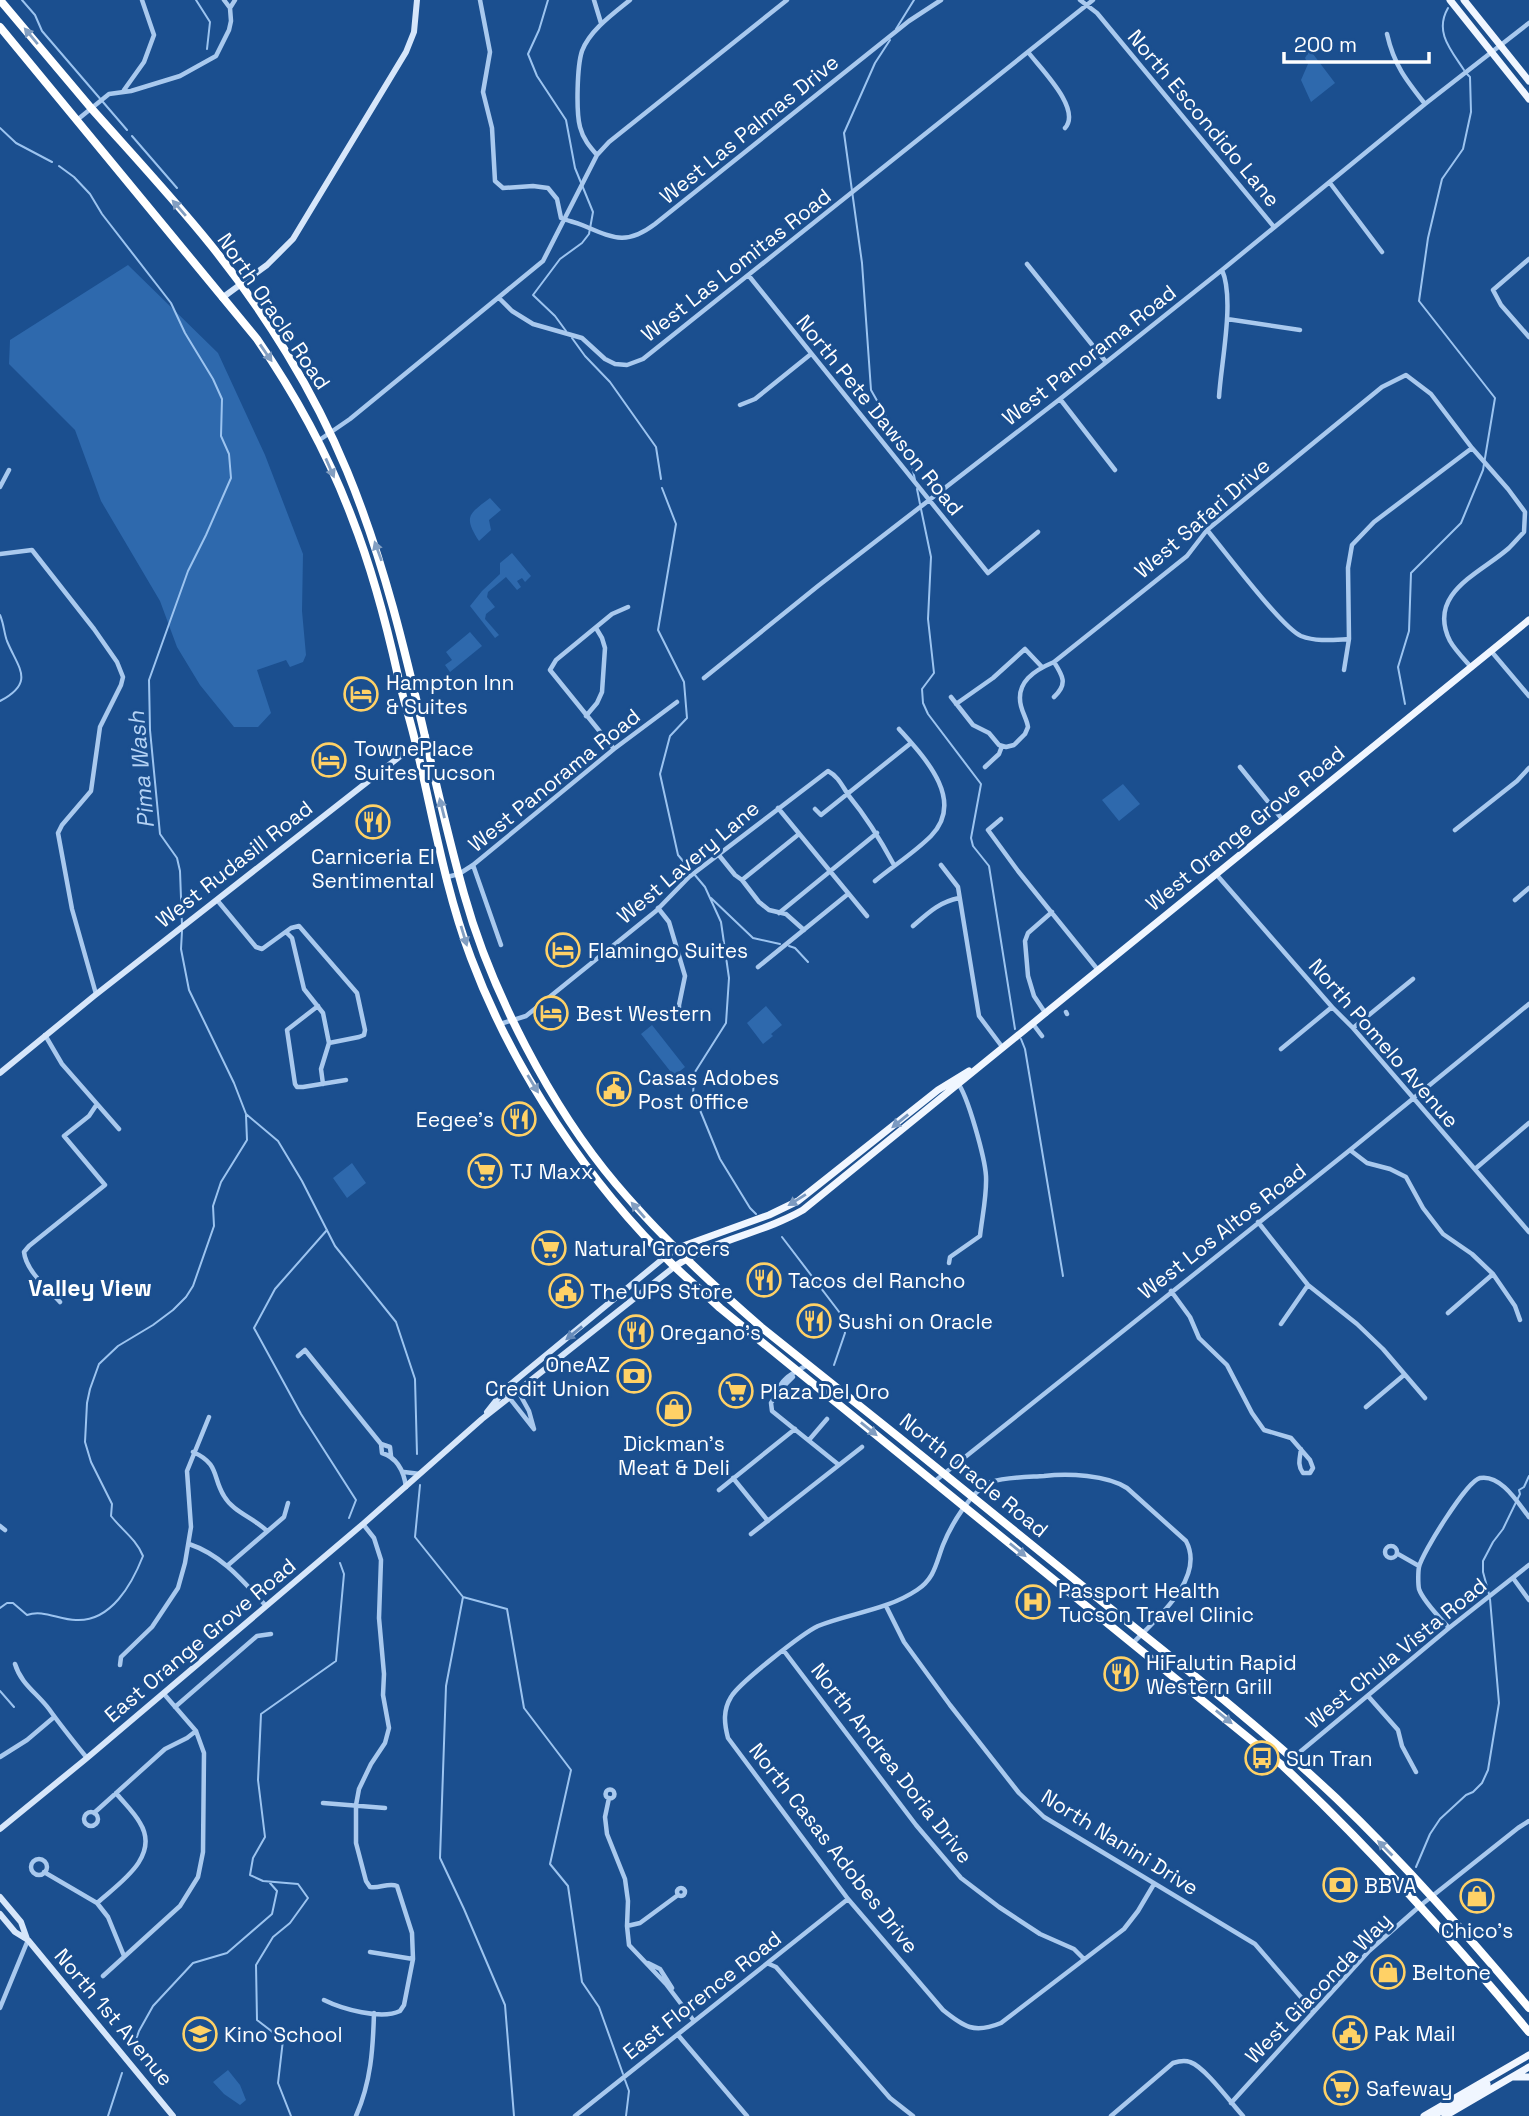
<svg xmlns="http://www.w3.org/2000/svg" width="1529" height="2116" font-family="'Space Grotesk',sans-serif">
<rect width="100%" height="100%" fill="#1b4f8f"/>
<path fill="#2e69ad" d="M1310,50l25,33 -24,19 -10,-22 7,-16 -3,-6z
M128,265l90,88 47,102 38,99 -1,57 4,44 -3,7 -13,5 -4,-7 -29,10 14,43 -13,14h-24l-34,-42 -23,-38 -17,-46 -59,-100 -26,-71 -66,-66 1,-24z
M490,498l11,12 -12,10 2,10 -12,11c-16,-25 -10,-27 11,-43z
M512,553l19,23 -6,6 -3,-4 -5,3 4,6 -4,3 -11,-13 -18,15 -1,5 8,10 -9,7 -1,5 14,16 -4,3 -25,-32 12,-15 18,-17v-11z
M470,632l12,14 -32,26 -5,-7 7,-5 -6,-8z
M1123,784l17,20 -21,17 -17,-21z
M766,1006l16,19 -11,9 2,2 -10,8 -16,-21z
M652,1025l33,42 -11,9 -33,-42z
M352,1163l14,20 -19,15 -14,-20z
M228,2070l12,15 6,15 -6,5 -16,-11 -11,-12z"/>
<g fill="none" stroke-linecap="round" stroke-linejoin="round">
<path stroke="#9cc4f0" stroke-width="2" d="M22,0l13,15 7,16 85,99
M196,0l14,22 -3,27
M548,0l-9,30 -11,24 9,22 29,44 9,48 18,44 -4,22 -7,9 -22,16 -27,36 22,21 11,15
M1448,8c-14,24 3,42 16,62
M896,29l18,-29
M890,40l-15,23 -31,70 18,130 9,127 40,71 4,19
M0,128l16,15 36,19
M132,136l45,52
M59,166l15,11 16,17 12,20 69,89 14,30 28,46 9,20 -1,37 8,18 2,24 -25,57 -18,36 -39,109 1,50 10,104 17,24 3,13 2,54
M572,338l13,18 25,26 46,65 5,32
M662,488l14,36 -18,106 26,52 3,36 -17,18 -10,38 18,81 27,32 16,35 8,56 -3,45 -31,49 -2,21 27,66 30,49 6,6
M917,489l3,15
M921,509l10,48 -3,62 6,54 -12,16 1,14 5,11 53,70 -10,54 2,8 16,20 26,163
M0,615c4,9 4,18 7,26 11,27 29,41 -7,60
M1405,704l-7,-37 11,-36 2,-58 50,-50 22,-53 12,-72 -76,-97 9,-63 14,-59 21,-30 8,-37 -1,-35 -3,-3
M711,898l42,40 27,6
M182,931l-1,18 8,41 45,93 12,31 32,27 24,40 33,65 61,76 19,57 2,75
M789,946l6,2 13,14
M1021,1039l4,10 38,227
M327,1230l-52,59 -21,39 47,86 55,86 -7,18
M782,1237l61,80 2,16 -11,32
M420,1485l-5,52 48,60 44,12 17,99 47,62 -21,94 18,22 14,96 17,25 24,67
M1489,1594l-6,-22v-11l10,-19 10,-13 17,-35 -1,-4 5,-3 5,-11
M463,1597l-17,89 -6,172 24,51 41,96 9,111
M0,1608l7,-5h6l14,12c16,-6 32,5 49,5 35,2 56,-36 67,-64 -7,-17 -21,-26 -32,-40l1,-12 -21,-42 -6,-20 2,-39 3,-14 9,-25 19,-18 35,-21 20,-15 13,-13 7,-11 21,-60 -1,-20 8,-24 26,-42 -1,-25
M0,1691l14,16
M1416,1867l14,-33 10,-15 26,-24 7,-3 9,-9 6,-13 11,-67 -9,-104
M133,2048l6,-17 14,-25 40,-43 34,-10 45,-39 5,-23 -7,-8
M625,2080l4,11 -3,25
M108,2116l14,-43
M291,2116l-13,-33 5,-43 -26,-20 -1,-55 17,-28 17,-14 18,-25 -10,-14 -35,-3 -13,-6 3,-17 12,-21 -7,-57 3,-66 75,-53 8,-87 -4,-11"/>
<path stroke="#a9c9ee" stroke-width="4.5" d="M480,0l10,52 -7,40 9,36 3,53 8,7 30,-2 15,2 9,11 4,19c7,3 14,4 21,7 31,13 44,21 73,-1l254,-203 32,-21
M594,0l7,23
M1080,0l17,13 177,214
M230,8l5,-8
M1387,34c7,31 19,46 38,70
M1028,52c13,17 54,57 37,76
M124,90l20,-28 10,-27 -12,-35
M77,120l32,-26 22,-3 49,-15 36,-20 13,-26 2,-9 -1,-13 -6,-8
M597,155l12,-13 178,-142
M1330,183l52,69
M1529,259l-36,31 8,15 28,32
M1027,264l79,98
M749,276l239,297 50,-41
M499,298l13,13 21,13 49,14 23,21 10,5 12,1 16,-6 450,-359
M1227,319l73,11
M1219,397c2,-34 16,-98 3,-127
M1060,399l55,71
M740,405l15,-6 56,-45
M318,441l32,-22 193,-158 54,-106c-7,-8 -14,-16 -17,-28 -4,-15 -3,-61 2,-76 8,-21 32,-38 48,-51
M0,487l9,-17
M1207,530c17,20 75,98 94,106 16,6 31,4 48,3
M0,554l32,-4 62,79 23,33 6,15 -2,8 -21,42 -9,64 -29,34 -4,8 14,76 24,85
M1491,651l38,45
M1054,662c9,14 14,22 0,35
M1344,670l5,-31 -1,-71 4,-23 22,-23 98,-74
M704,678l114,-92 242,-187 162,-129 203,-166 104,-81
M951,697l22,28 16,8 10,12 7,2 8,-2 11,-11 3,-7c-1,-7 -5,-13 -7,-21 -6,-24 14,-36 33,-44l133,-106 20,-26 175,-143 24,-12 25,19 41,54 36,41 17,23 -1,20c-5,5 -10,11 -15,16 -28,25 -83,45 -59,93 5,9 14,18 21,26
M956,704l37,-26 32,-29 17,18
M586,716l11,-13 5,-11 3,-44 -3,-10 -6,-10
M614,749l-64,-79 6,-10 56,-46 16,-7
M985,767l14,-13 3,-8
M1240,767l42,52
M778,808l89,108
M815,809l6,6 90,-72
M1001,819l-13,11 30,41 80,99
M1455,830l62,-49 12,-13
M718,854l17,21 7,5 17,22 10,8 17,4 18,16
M473,865l28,80
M941,865l17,22 21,129 24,32
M1216,874l116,133 21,21 176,204
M447,877l12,-3 14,-9 141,-116 63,-47
M742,880l57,-46
M875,881c18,-15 39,-28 56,-45 35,-36 -7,-79 -32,-107
M217,900l39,47 6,2 29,-21 8,-2 58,67 8,37 -1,5 -5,2 -30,6
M1515,900l14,-12
M658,908l11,14 16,54 -6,29v10
M779,913l98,-80
M913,926c15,-13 26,-24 46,-28
M286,932l6,6 12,51 19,24 6,30 -8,26 2,15
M758,967l90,-73
M318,1006l-31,24 8,54 2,3h6l43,-7
M1066,1012l1,2
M1046,1014l-12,-18 -6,-20 -3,-35 3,-8 24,-21
M500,1024l26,-8 130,-105 33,-34 139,-106c11,6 14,15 21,25 19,23 31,43 45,69
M1033,1024l9,12
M1353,1028l60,-49
M45,1035l17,29 57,65
M1281,1049l51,-42
M1350,1150l17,13 23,6 16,8 17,31 20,26 29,20 21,20 22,32 5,14
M1475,1169l54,-46
M1258,1222l50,63 49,39 26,25 42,49
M949,1263l1,-6 30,-21c2,-19 7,-40 6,-60 -1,-17 -18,-81 -29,-94
M1171,1291l19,26 9,21 28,27 25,48 12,17 27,8 19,22 3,8 -3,5h-7c-6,-8 -3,-15 -2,-24
M60,1302c-12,-13 -34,-31 -36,-50l5,-6 76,-61 -41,-49 25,-20 8,-12
M1448,1313l45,-39
M1281,1324l27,-39
M298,1356l7,-6 76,94 9,3 1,9
M792,1375l1,2 -15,15c2,-14 18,-20 29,-27
M504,1391l30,38 -5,-18 -16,-29
M778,1392l-7,11 1,8 67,54
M1366,1407l38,-32
M809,1440l18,-21
M381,1444l1,9c16,5 22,19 24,34
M193,1452c27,12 19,25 31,44 9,16 30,22 43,35
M404,1472l16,2
M733,1478l35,43
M935,1481l415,-331 179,-146
M719,1490l76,-61
M363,1524l11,14 7,22 -2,58 5,56 -1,21 6,33 -4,15 -14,21 -12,25 -3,16v38l10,38 4,6
M0,1526l5,4
M751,1534l111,-87
M189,1544c33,11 54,37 77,62
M1385 1552a6 6 0 1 1 12 0a6 6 0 1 1-12 0Z
M1398,1554l21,12
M227,1566l57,-49 4,-14
M1513,1578l16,22
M886,1606l18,36 46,63 69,88 25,24 211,127 58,67
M1449,1628c-9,-10 -26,-27 -30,-39 -1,-5 -1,-17 0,-22 3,-14 48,-86 61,-89 21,-4 38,25 49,39
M1133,1643c23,-24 73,-65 53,-102l-59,-53c-20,-13 -59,-15 -83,-12 -15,1 -39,1 -53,6 -20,9 -40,43 -48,63 -7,18 -8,33 -26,45 -30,20 -66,23 -99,36 -15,7 -79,57 -87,71 -8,13 -7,26 -3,41l120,161 95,111c21,17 31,24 58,13l123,-94 14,-18 16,-27
M784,1651l132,174 45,53 38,29 41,27 34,15 10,10
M15,1664c6,20 22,29 34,45 12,17 25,33 38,49
M120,1665l1,-8 31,-30 26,-39 7,-25 6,-36 -4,-56 22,-54
M1368,1696l30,34 4,16 14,26
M175,1707l82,-71 14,-2
M0,1757l27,-17 26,-22
M1283,1766l166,-138 80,-63
M605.5 1794a4.5 4.5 0 1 1 9 0a4.5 4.5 0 1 1-9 0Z
M609,1798l-4,19 2,17 18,45 3,22 -1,25 2,19 37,39 28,37
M323,1803l62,5
M84 1819a7 7 0 1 1 14 0a7 7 0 1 1-14 0Z
M94,1813l71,-64 22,-11 9,-7
M31 1867a8 8 0 1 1 16 0a8 8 0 1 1-16 0Z
M44,1872l53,31 11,14 16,39
M397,1886l15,47 1,26 -9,46 -4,6
M370,1887c9,2 19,-5 27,-1
M677 1892a4 4 0 1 1 8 0a4 4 0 1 1-8 0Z
M97,1903c21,-19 64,-46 43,-80 -6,-11 -16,-20 -24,-30
M627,1926l13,-3 38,-28
M370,1952l43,7
M648,1963l12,6 12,19
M769,1964l7,3 114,131 23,18
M103,1976l77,-70 18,-29 5,-25 1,-99 -8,-22 -32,-37
M324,2000c18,9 57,20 76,11
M0,2008l28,-68
M678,2035l69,81
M1231,2103l138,-152 52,-46 97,-77 11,-7
M356,2116c15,-34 17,-67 18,-103
M575,2116l273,-217
M1111,2116l62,-53c6,-2 12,-3 17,-1 15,5 41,41 53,54"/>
<path stroke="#d6e6fa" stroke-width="6" d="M222,298l45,-33 26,-26 113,-187 8,-20 3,-32
M0,1073l94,-77 332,-260
M487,1412l19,-24 159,-131
M0,1829l87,-71 276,-234 119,-105 192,-152
M0,1897l21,25 6,17
M0,1914l15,18 13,8 145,176"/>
<path stroke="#f0f6ff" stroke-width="7" d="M1450,0l79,99
M1464,0l65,81
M665,1257l10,-8 94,-34 29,-14 140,-111 31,-19
M674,1267c40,-28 88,-33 129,-57l726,-590
M1512,2077h17
M1424,2116l105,-61
M1433,2116l54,-32
M1445,2116l84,-49"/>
<path stroke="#fff" stroke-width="8" d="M0,0c30,36 61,72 91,108 40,45 81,89 119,136 54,67 104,147 137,227 57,138 77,281 117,423 27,97 87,213 152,290 44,52 93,98 145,143 103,82 206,165 308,248 90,73 183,144 267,223 69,66 132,138 193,210
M0,27l257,312c38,55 71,115 95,179 20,51 34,104 46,158 5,23 13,46 18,69 17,71 29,144 55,213 42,112 118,226 204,309 15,14 30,27 45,41l563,458c88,83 169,173 246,266"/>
</g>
<defs><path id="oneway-solid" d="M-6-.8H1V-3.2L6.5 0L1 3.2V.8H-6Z" transform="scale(1.75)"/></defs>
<g fill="#829ec1">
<use href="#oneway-solid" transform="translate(31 36) rotate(-130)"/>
<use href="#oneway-solid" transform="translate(179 208) rotate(-131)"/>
<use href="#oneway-solid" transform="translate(266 353) rotate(55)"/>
<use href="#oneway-solid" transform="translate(330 468) rotate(66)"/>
<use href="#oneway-solid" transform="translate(378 551) rotate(-110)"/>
<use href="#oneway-solid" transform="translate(442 808) rotate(-104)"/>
<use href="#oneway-solid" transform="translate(464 936) rotate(73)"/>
<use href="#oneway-solid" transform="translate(533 1084) rotate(59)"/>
<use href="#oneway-solid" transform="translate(638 1210) rotate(-131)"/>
<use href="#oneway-solid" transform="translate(869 1429) rotate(39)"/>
<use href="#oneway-solid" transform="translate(1018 1550) rotate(39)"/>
<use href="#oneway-solid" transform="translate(1224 1717) rotate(39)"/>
<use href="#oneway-solid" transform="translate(1385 1848) rotate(-135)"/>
</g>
<g fill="#7b9ac1">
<use href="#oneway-solid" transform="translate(900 1121) rotate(141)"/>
<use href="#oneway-solid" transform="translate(797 1200) rotate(148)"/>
</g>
<use fill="#668bba" href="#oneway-solid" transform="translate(574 1333) rotate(141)"/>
<defs>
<symbol id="hotel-ring" viewBox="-11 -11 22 22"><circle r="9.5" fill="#1b4f8f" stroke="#ffd166" stroke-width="1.5"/><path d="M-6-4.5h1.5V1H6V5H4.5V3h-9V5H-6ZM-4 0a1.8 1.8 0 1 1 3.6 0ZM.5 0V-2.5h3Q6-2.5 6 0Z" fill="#ffd166"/></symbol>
<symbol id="restaurant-ring" viewBox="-11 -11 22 22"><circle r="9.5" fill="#1b4f8f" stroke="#ffd166" stroke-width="1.5"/><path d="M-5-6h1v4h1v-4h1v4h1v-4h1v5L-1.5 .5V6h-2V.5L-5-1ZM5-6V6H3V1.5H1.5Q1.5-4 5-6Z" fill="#ffd166"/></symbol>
<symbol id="civic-ring" viewBox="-11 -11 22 22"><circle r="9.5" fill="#1b4f8f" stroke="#ffd166" stroke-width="1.5"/><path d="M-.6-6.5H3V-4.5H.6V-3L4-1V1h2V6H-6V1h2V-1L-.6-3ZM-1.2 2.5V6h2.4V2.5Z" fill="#ffd166"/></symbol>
<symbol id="supermarket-ring" viewBox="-11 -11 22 22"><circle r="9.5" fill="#1b4f8f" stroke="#ffd166" stroke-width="1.5"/><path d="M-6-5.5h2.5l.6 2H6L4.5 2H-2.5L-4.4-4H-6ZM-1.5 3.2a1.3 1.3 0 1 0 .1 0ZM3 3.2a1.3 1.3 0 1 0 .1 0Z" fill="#ffd166"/></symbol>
<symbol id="bank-ring" viewBox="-11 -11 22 22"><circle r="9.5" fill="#1b4f8f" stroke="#ffd166" stroke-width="1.5"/><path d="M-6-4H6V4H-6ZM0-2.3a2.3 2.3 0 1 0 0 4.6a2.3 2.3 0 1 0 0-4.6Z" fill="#ffd166"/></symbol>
<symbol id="shop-ring" viewBox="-11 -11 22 22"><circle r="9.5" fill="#1b4f8f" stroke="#ffd166" stroke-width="1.5"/><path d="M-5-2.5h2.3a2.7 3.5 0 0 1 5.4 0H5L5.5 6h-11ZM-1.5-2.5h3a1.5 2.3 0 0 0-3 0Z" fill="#ffd166"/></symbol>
<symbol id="hospital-ring" viewBox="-11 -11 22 22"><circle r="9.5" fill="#1b4f8f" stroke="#ffd166" stroke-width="1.5"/><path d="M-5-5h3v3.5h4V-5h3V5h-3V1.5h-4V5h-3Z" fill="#ffd166"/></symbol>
<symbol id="bus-ring" viewBox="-11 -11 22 22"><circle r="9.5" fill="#1b4f8f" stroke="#ffd166" stroke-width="1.5"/><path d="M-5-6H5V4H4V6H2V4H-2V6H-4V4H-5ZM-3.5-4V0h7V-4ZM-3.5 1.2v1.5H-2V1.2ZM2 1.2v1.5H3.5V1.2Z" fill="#ffd166"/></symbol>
<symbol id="school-ring" viewBox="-11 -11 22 22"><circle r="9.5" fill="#1b4f8f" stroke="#ffd166" stroke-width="1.5"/><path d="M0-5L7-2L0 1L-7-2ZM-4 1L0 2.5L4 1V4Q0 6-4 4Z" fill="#ffd166"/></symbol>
</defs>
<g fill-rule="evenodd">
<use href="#hotel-ring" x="342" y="675" width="38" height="38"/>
<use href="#hotel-ring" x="310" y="741" width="38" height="38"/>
<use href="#restaurant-ring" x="354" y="803" width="38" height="38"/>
<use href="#hotel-ring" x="544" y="931" width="38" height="38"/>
<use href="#hotel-ring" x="532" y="994" width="38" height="38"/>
<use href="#civic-ring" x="595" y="1070" width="38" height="38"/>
<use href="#restaurant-ring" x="500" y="1100" width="38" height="38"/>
<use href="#supermarket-ring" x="466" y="1152" width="38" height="38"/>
<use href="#supermarket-ring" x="530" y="1229" width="38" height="38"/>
<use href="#restaurant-ring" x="745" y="1261" width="38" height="38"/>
<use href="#civic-ring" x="547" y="1272" width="38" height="38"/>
<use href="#restaurant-ring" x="795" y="1302" width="38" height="38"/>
<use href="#restaurant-ring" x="617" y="1313" width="38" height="38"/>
<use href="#bank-ring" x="615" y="1357" width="38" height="38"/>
<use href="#supermarket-ring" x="717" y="1372" width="38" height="38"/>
<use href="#shop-ring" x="655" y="1390" width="38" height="38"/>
<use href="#hospital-ring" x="1014" y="1583" width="38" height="38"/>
<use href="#restaurant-ring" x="1102" y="1655" width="38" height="38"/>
<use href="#bus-ring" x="1243" y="1739" width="38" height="38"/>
<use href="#bank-ring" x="1321" y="1866" width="38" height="38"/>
<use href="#shop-ring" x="1458" y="1877" width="38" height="38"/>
<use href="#shop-ring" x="1369" y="1953" width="38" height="38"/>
<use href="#civic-ring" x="1331" y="2014" width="38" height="38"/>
<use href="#school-ring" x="181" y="2015" width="38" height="38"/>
<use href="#supermarket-ring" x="1322" y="2069" width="38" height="38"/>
</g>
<g text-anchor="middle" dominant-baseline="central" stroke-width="6" stroke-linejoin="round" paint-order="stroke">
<g font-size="21" fill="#fff" stroke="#1b4f8f">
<text transform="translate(1204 118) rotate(50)">North Escondido Lane</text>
<text transform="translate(749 129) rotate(-39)">West Las Palmas Drive</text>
<text transform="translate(736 265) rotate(-38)">West Las Lomitas Road</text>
<text transform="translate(274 311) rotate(56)">North Oracle Road</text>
<text transform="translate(1089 355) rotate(-38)">West Panorama Road</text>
<text transform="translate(880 415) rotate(51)">North Pete Dawson Road</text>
<text transform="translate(1202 518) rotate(-41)">West Safari Drive</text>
<text transform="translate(554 780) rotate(-39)">West Panorama Road</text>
<text transform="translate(1245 828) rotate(-39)">West Orange Grove Road</text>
<text transform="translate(688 862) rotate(-40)">West Lavery Lane</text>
<text transform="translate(234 864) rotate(-38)">West Rudasill Road</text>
<text transform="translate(1384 1043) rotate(49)">North Pomelo Avenue</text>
<text transform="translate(1222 1231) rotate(-38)">West Los Altos Road</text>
<text transform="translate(974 1475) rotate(39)">North Oracle Road</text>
<text transform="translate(200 1640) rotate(-40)">East Orange Grove Road</text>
<text transform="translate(1396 1653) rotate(-39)">West Chula Vista Road</text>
<text transform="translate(892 1763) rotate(52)">North Andrea Doria Drive</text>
<text transform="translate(1120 1842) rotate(32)">North Nanini Drive</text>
<text transform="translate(834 1848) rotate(52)">North Casas Adobes Drive</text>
<text transform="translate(1318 1988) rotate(-46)">West Giaconda Way</text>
<text transform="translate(702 1995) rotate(-38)">East Florence Road</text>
<text transform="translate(114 2017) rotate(50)">North 1st Avenue</text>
</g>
<g font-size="21" fill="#fff" stroke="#1b4f8f" text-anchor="start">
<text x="386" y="682">Hampton Inn<tspan x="386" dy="24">&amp; Suites</tspan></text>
<text x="354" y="748">TownePlace<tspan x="354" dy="24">Suites Tucson</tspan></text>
<text x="373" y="856" text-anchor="middle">Carniceria El<tspan x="373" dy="24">Sentimental</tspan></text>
<text x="588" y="950">Flamingo Suites</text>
<text x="576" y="1013">Best Western</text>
<text x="638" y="1077">Casas Adobes<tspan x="638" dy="24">Post Office</tspan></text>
<text x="494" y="1119" text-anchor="end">Eegee's</text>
<text x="510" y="1171">TJ Maxx</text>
<text x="574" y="1248">Natural Grocers</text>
<text x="788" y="1280">Tacos del Rancho</text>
<text x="590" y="1291">The UPS Store</text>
<text x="838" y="1321">Sushi on Oracle</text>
<text x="660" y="1332">Oregano's</text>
<text x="610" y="1364" text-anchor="end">OneAZ<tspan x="610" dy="24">Credit Union</tspan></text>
<text x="760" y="1391">Plaza Del Oro</text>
<text x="674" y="1443" text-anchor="middle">Dickman's<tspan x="674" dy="24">Meat &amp; Deli</tspan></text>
<text x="1058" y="1590">Passport Health<tspan x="1058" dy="24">Tucson Travel Clinic</tspan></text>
<text x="1146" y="1662">HiFalutin Rapid<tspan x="1146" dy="24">Western Grill</tspan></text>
<text x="1286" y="1758">Sun Tran</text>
<text x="1364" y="1885">BBVA</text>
<text x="1477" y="1930" text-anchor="middle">Chico's</text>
<text x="1412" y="1972">Beltone</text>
<text x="1374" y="2033">Pak Mail</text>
<text x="224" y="2034">Kino School</text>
<text x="1366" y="2088">Safeway</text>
</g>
<g font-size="23" font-style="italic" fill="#b5d3f5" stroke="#1b4f8f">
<text transform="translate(141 770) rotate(-95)">Pima Wash</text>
</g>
<g font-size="23" font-weight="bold" fill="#fff" stroke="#1b4f8f">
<text x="90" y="1288">Valley View</text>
</g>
</g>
<path d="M1284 52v10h145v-10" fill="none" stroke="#ffffff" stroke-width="3.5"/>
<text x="1294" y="52" font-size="21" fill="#ffffff" stroke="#1b4f8f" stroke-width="5" paint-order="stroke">200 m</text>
</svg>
